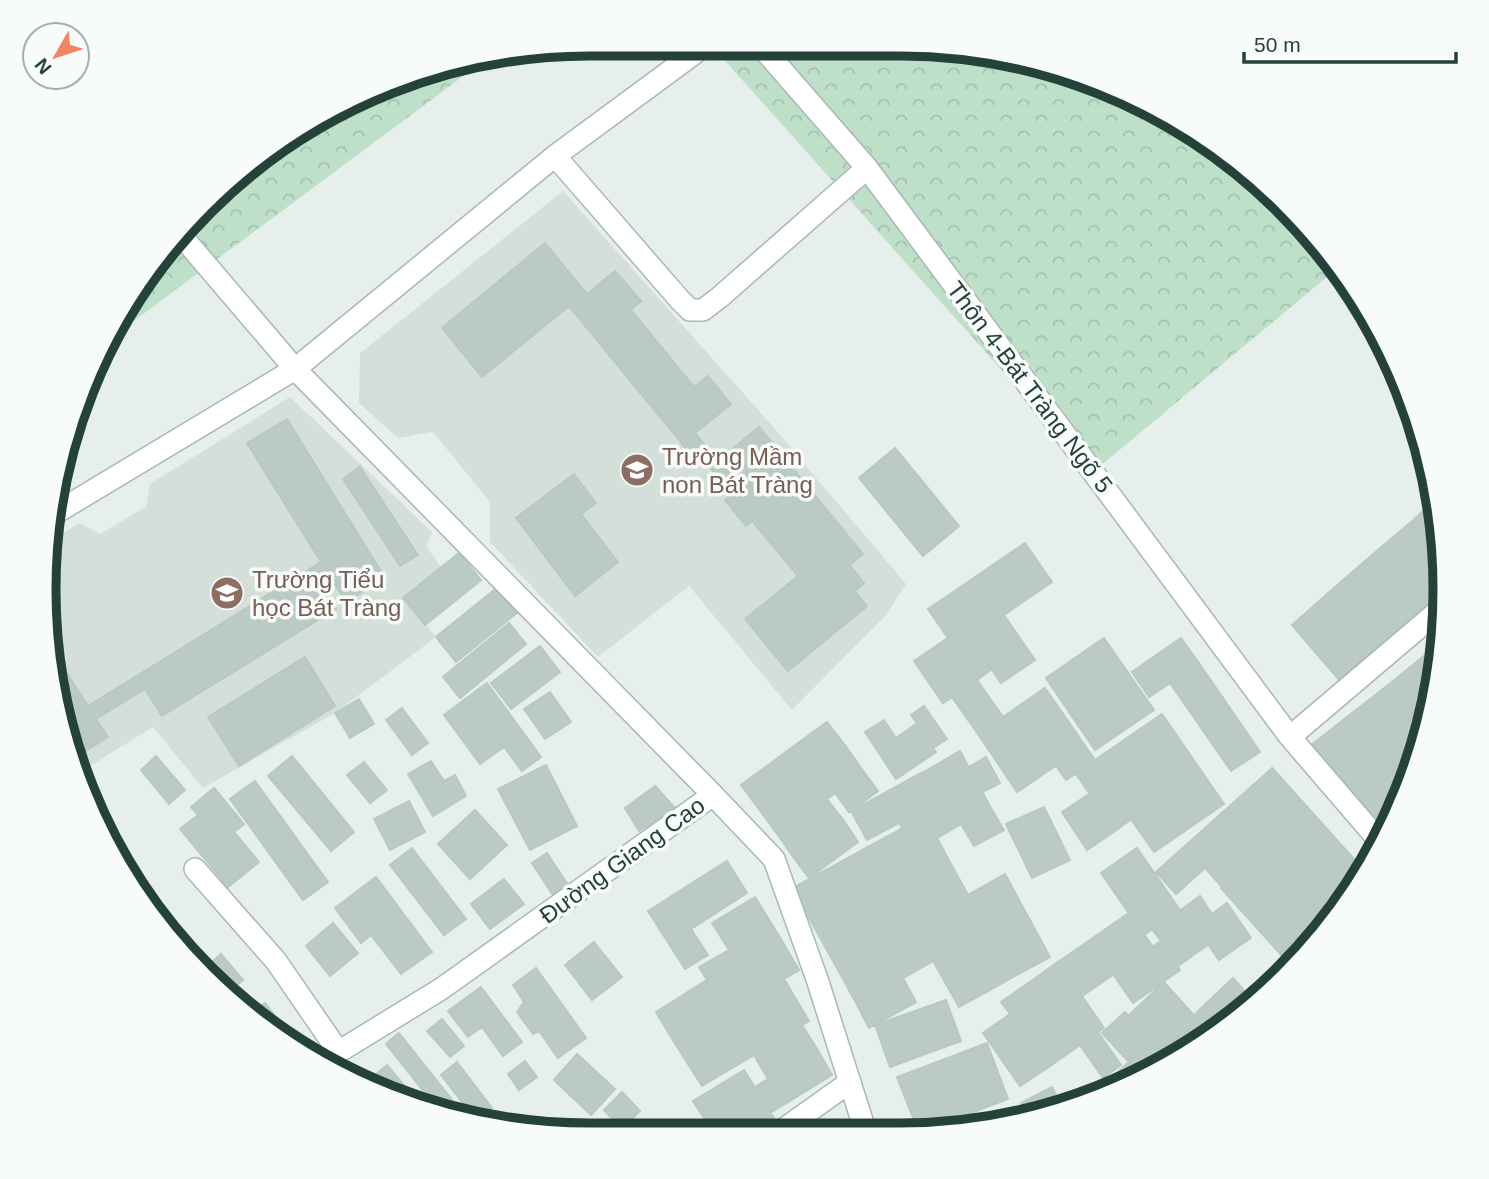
<svg xmlns="http://www.w3.org/2000/svg" width="1489" height="1179" font-family="Helvetica,sans-serif">
<defs>
<pattern id="forest-crowns" width="20" height="18" patternUnits="userSpaceOnUse" patternTransform="scale(1.75)"><rect width="20" height="18" fill="#bfe0c8"/><path d="M2 6a3 3 0 1 1 6 0M12 15a3 3 0 1 1 6 0" fill="none" stroke="#a4c1ad"/></pattern>
</defs>
<rect width="100%" height="100%" fill="#e6efeb"/>
<path fill="#d4dfda" d="M563,191l206,231 137,162 -20,31 -94,95 -103,-124 -91,71 -108,-115v-40l-57,-70 -35,6 -39,-35 1,-50z
M290,397l142,135 -6,14 15,21 -37,31 32,39 -101,76 -132,75 -50,-61 -73,45 -18,-42 -18,-141 6,-47 29,-19 21,11 46,-27 4,-23z"/>
<path fill="url(#forest-crowns)" d="M710,44l225,1 140,28 98,44 86,62 75,92 -241,201z
M489,57l-382,284 10,-25 87,-113 113,-86 132,-55z"/>
<path fill="#bbcac4" stroke="#b8c9c2" stroke-width="2" d="M545,243l42,51 28,-23 26,30 -10,9 63,77 14,-11 23,28 -36,29 23,28 41,-34 104,127 -13,11 14,18 -9,8 12,15 -79,65 -43,-52 53,-43 -46,-55 -6,5 -21,-26 7,-6 -34,-41 -5,4 -124,-151 -87,71 -40,-49z
M287,419l98,159 -39,24 -17,-28 -11,7 18,28 -174,107 -17,-27 -49,30 12,18 -34,21 -12,-28 -11,-82 37,58 233,-144 -74,-119z
M895,448l64,78 -36,30 -64,-78z
M360,467l58,88 -18,11 -57,-87z
M574,474l22,29 -15,11 37,48 -43,34 -59,-78z
M1436,499l5,20 1,40 -32,-36z
M1410,523l32,36 1,35 -9,7 -49,-57z
M1025,543l27,39 -82,56 -27,-39z
M1385,544l49,57 -41,36 -50,-57z
M459,553l22,27 -56,45 -22,-27z
M1343,580l50,57 -52,45 -49,-57z
M498,587l20,25 -62,50 -20,-25z
M943,599l20,29 -15,10 -20,-29z
M1004,615l31,45 -34,23 -31,-45z
M509,623l17,21 -66,54 -17,-21z
M963,628l29,41 -15,11 -29,-42z
M948,638l29,42 -34,23 -29,-42z
M1104,638l50,72 -59,40 -49,-72z
M1181,638l18,25 -50,34 -17,-25z
M1441,642l-6,38 -16,-20z
M540,646l20,26 -49,37 -20,-26z
M305,657l30,49 -96,60 -31,-49z
M1419,660l16,20 -4,22 -14,11 -25,-31z
M1199,663l61,89 -29,19 -61,-88z
M977,680l26,37 -25,17 -26,-37z
M1392,682l25,31 -40,32 -26,-31z
M487,683l54,74 -19,14 -18,-24 -24,17 -36,-49z
M1045,688l50,72 -29,20 -50,-72z
M550,692l21,30 -26,17 -21,-30z
M359,699l15,25 -24,14 -15,-25z
M1431,702l-4,25 -10,-14z
M924,706l23,33 -14,9 3,4 -40,27 -31,-47 19,-12 12,18 21,-15 -6,-8z
M402,708l26,35 -16,12 -26,-35z
M1016,708l40,58 -8,5 -39,-58z
M1009,713l39,58 -31,21 -39,-58z
M1417,713l10,14v4l-9,23 -21,16 -20,-25z
M1162,714l62,90 -70,48 -23,-33 3,-2 -39,-57z
M1351,714l46,56 -43,34 -45,-57z
M827,722l20,26 -37,27 -20,-26z
M847,748l17,24 -37,27 -17,-24z
M790,749l37,50 -49,36 -37,-50z
M960,751l31,57 -30,16 -30,-56z
M1418,754l-11,29 -10,-13z
M156,756l29,34 -16,14 -28,-34z
M292,756l62,76 -23,19 -63,-75z
M986,757l14,26 -17,9 -14,-25z
M1095,760l39,57 -19,14 -39,-57z
M431,761l13,20 11,-6 11,21 -33,20 -25,-42z
M364,762l23,28 -17,13 -23,-28z
M546,765l31,61 -47,24 -32,-61z
M931,768l30,56 -24,14 -31,-57z
M1272,768l20,22 -87,78 -20,-22z
M1397,770l10,13 -18,48 -6,9 -29,-36z
M864,772l14,19 -29,21 -14,-19z
M255,781l73,101 -25,18 -73,-101z
M906,781l19,35 -23,12 -19,-34z
M655,786l20,22 -36,23 -14,-23z
M214,788l30,36 -10,8 25,30 -31,25 -48,-58 18,-14 -7,-8z
M1292,790l17,19 -87,78 -17,-19z
M883,794l16,29 -32,17 -16,-29z
M1089,794l26,37 -28,19 -25,-38z
M827,799l17,22 -50,37 -16,-23z
M409,801l16,31 -35,18 -16,-31z
M1044,807l26,53 -38,18 -26,-54z
M991,808l13,22 -30,16 -13,-22z
M1309,809l55,61 -19,31 -62,56 -62,-69z
M475,810l32,35 -37,34 -32,-35z
M925,816l12,22 -35,19 -12,-22z
M844,821l14,21 -49,36 -15,-20z
M105,835l38,46 -8,7 -18,-26z
M890,835l12,22 -24,12 -12,-21z
M937,838l14,26 -23,13 -15,-26z
M1185,846l20,22 -29,26 -20,-22z
M412,848l54,71 -22,16 -54,-70z
M866,848l15,27 -73,41 -15,-28z
M1137,848l43,62 -36,25 -43,-62z
M913,851l15,26 -35,19 -15,-27z
M547,853l21,32 -15,10 -21,-32z
M727,861l20,32 -56,36 17,26 -23,14 -37,-58z
M951,864l37,67 -23,13 -37,-67z
M1005,874l20,37 -37,20 -20,-36z
M881,875l12,21 -74,40 -11,-20z
M376,877l56,75 -31,22 -30,-39 -10,8 -26,-35z
M928,877l18,34 -108,59 -19,-34z
M504,879l20,25 -34,25 -19,-25z
M1200,896l12,18 -29,20 -12,-17z
M755,897l24,39 -72,44 -8,-13 30,-17 -17,-27z
M1345,901l-13,21 -41,44 -8,-9z
M1227,903l24,35 -15,10 -24,-34z
M946,911l19,33 -32,17 -18,-33z
M1025,911l25,46 -37,20 -25,-46z
M1129,913l24,34 -52,36 -24,-34z
M1212,914l14,19 -30,20 -13,-19z
M1171,917l8,11 -18,13 -9,-12z
M333,923l25,30 -28,23 -24,-30z
M915,928l18,33 -30,17 -18,-34z
M1179,928l17,25 -18,13 -17,-25z
M988,931l25,46 -23,13 -25,-46z
M1226,933l10,15 -17,12 -11,-16z
M779,936l20,34 -71,43 -21,-33z
M1161,941l19,29 -47,33 -20,-29z
M594,942l28,35 -30,23 -27,-35z
M885,944l18,34 -47,25 -18,-33z
M965,944l25,46 -31,17 -26,-46z
M1077,949l24,34 -19,13 -24,-34z
M221,954l22,26 -15,12 -25,-22z
M1058,962l24,34 -24,17 -24,-34z
M536,968l50,70 -28,20 -19,-27 -6,3 -16,-22 7,-10 -11,-17z
M903,978l13,24 -47,26 -13,-25z
M1233,978l22,25 -43,31 -18,-19z
M784,979l25,42 -55,34 -26,-42z
M1034,979l9,12 -33,23 -9,-12z
M707,980l21,33 -52,32 -20,-33z
M1164,982l44,49 -26,24 -10,7 -43,-47z
M481,987l41,55 -19,14 -21,-29 -14,10 -20,-26z
M1043,991l37,54 -33,23 -37,-54z
M1082,996l22,32 -24,17 -22,-32z
M946,1000l15,41 -71,26 -15,-42z
M265,1003l28,37 -5,4 -36,-31z
M1125,1012l27,29 -23,21 -27,-29z
M728,1013l26,42 -52,31 -26,-41z
M1010,1014l37,54 -27,18 -37,-53z
M442,1019l22,27 -14,11 -23,-26z
M802,1025l15,24 -49,30 -14,-24z
M1208,1031l4,3 -30,21z
M1098,1032l23,33 -18,13 -23,-33z
M399,1033l70,88 -29,-9 -54,-68z
M1152,1041l20,21 -31,14 -12,-14z
M987,1043l21,56 -89,34 -22,-56z
M817,1049l15,26 -62,38 -15,-26z
M577,1054l38,35 -24,26 -37,-35z
M525,1061l12,16 -18,13 -11,-16z
M457,1062l35,46 -16,12 -35,-45z
M1129,1062l12,14 -25,12 -7,-8z
M387,1065l31,37 -3,2 -34,-10 -17,-9z
M744,1070l35,56 -8,5 -60,-2 -18,-28z
M1052,1087l11,22 -35,7 -7,-13z
M622,1092l18,19 -17,17h-2l-17,-18z
M838,1119l7,13h-30z"/>
<g fill="none" stroke-linecap="round" stroke-linejoin="round">
<defs>
<path id="street" d="M759,44l108,124 423,569 91,106
M555,156l125,144 10,10h13l17,-13 147,-129
M180,234l115,135 418,426
M54,514l241,-145 260,-213 152,-112
M1290,737l153,-130
M195,869l81,92 62,90
M781,1131l69,-49"/>
<path id="secondary" d="M322,1062l119,-73 272,-194 61,64 43,120 49,154"/>
</defs>
<use href="#street" stroke="#a8b8b2" stroke-width="24"/>
<use href="#secondary" stroke="#a4bbb3" stroke-width="24"/>
<use href="#street" stroke="#fff" stroke-width="21"/>
<use href="#secondary" stroke="#fff" stroke-width="21"/>
</g>
<defs>
<symbol id="school-disc" viewBox="-11 -11 22 22"><circle r="9.5" fill="#8d6e63" stroke="#f7fbf9"/><path d="M0-5L7-2L0 1L-7-2ZM-4 1L0 2.5L4 1V4Q0 6-4 4Z" fill="#fff"/></symbol>
</defs>
<g fill-rule="evenodd">
<use href="#school-disc" x="618" y="451" width="38" height="38"/>
<use href="#school-disc" x="208" y="574" width="38" height="38"/>
</g>
<g text-anchor="middle" dominant-baseline="central" stroke-width="7" stroke-linejoin="round" paint-order="stroke">
<g font-size="24" fill="#24423a" stroke="#f7fbf9">
<text transform="translate(1030 387) rotate(53)">Thôn 4-Bát Tràng Ngõ 5</text>
<text transform="translate(622 860) rotate(-36)">Đường Giang Cao</text>
</g>
<g font-size="24" fill="#785e54" stroke="#f7fbf9" text-anchor="start">
<text x="662" y="456">Trường Mầm<tspan x="662" dy="28">non Bát Tràng</tspan></text>
<text x="252" y="579">Trường Tiểu<tspan x="252" dy="28">học Bát Tràng</tspan></text>
</g>
</g>
<path d="M0 0H1489V1179H0ZM589 56H900A533 533 0 0 1 1433 589V590A533 533 0 0 1 900 1123H589A533 533 0 0 1 56 590V589A533 533 0 0 1 589 56Z" fill="#f7fbf9" fill-rule="evenodd"/>
<path fill="none" stroke="#24423a" stroke-width="9" d="M589 56H900A533 533 0 0 1 1433 589V590A533 533 0 0 1 900 1123H589A533 533 0 0 1 56 590V589A533 533 0 0 1 589 56Z"/>
<g transform="translate(56 56) rotate(231)"><circle r="33" fill="#f7fbf9" stroke="#a3b1ad" stroke-width="2"/>
<path d="M0-5L12 26L0 18L-12 26Z" fill="#f4845f"/>
<text y="-10" font-size="19" font-weight="bold" text-anchor="middle" fill="#24423a">N</text>
</g>
<path d="M1244 52v10h212v-10" fill="none" stroke="#24423a" stroke-width="3.5"/>
<text x="1254" y="52" font-size="21" fill="#24423a" stroke="#f7fbf9" stroke-width="5" paint-order="stroke">50 m</text>
</svg>
